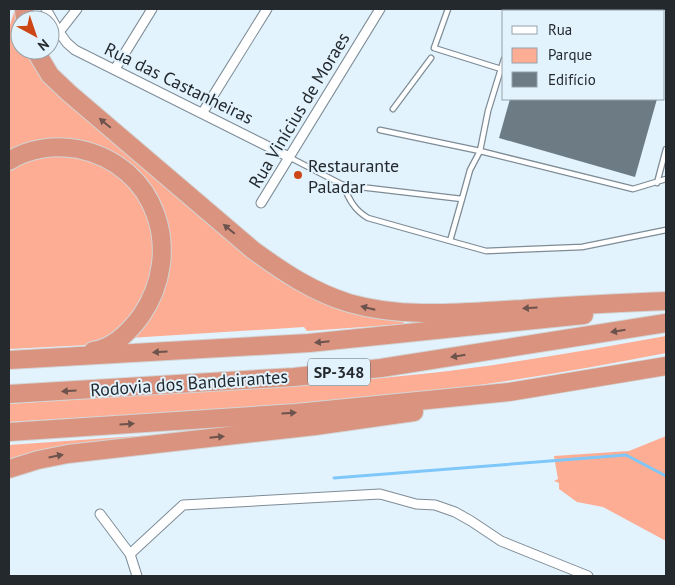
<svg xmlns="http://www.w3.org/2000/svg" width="675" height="585" font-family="'PT Sans',sans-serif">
<rect width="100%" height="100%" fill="#e3f3fe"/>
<path fill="#fdad94" d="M15,9h5v41h10l224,210 130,59 19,3 2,2 -98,7 -3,-4 -175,11 37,-93 -52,-89 -105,-1v-127z
M54,155h20l35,13 25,21 14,25 8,41 -7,34 -29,43 -32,13 -79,4v-179l23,-11z
M666,336v17c-76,15 -154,28 -231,38 -141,17 -284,22 -426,31v-18c141,-10 282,-16 422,-31 79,-9 157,-23 235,-37z
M152,435l1,4 -144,26v-20z
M666,436v105l-63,-34 -26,-5 -18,-13v-6l-5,-2 4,-2 -4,-23 75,-5z"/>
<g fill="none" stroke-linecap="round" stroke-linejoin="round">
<path stroke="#7ec7f8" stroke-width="3" d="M334,478l292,-23 40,21"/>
</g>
<path fill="#6d7b85" d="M510,99h147l-22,78 -136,-39z"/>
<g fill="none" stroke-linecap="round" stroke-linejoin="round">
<defs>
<path id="service" d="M448,9l-14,39 67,21
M516,11v-2
M393,109l38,-51
M380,130l100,21 153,38 33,-10
M289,157l54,28 119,14 8,-29 10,-19 8,-40 16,-52
M657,183l9,-34
M343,185c6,14 11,25 25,33l82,23
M462,199l-12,42 36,10 96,-4 84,-17"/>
<path id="minor" d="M46,9l13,23 18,-23
M59,32l8,11 8,7 214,107
M115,69l37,-60
M203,112l64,-103
M261,203l119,-194
M100,514l30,40 7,22
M130,554l53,-49 197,-11 36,10 19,1 20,7 16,9 30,20 87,35"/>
<path id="motorway" d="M24,9l1,11
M35,50l15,25 19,18 184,157c30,22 60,42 96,53 55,16 116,9 173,6 48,-4 96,-6 144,-8
M9,161c20,-13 46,-16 69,-12 79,16 107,103 63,167 -11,15 -28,32 -48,35
M9,360l300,-17 275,-28
M9,394l285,-17 87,-9 285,-45
M9,432l287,-19 213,-21 157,-26
M9,469l29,-9 30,-6 247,-28 99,-14"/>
</defs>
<use href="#service" stroke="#7e8c96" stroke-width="7"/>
<use href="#minor" stroke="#7e8c96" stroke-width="11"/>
<use href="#motorway" stroke="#d3d4d5" stroke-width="20"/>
<use href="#service" stroke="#fff" stroke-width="4.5"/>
<use href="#minor" stroke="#fff" stroke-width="9"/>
<use href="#motorway" stroke="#d9937e" stroke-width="18"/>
</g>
<defs><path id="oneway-solid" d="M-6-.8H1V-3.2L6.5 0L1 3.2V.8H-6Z" transform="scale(1.25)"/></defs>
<g fill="#6c534d">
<use href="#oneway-solid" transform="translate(105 123) rotate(-140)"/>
<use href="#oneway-solid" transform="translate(229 229) rotate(-140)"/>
<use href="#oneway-solid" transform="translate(368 308) rotate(-166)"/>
<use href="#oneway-solid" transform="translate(530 308) rotate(176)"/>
<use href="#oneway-solid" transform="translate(618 331) rotate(171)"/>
<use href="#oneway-solid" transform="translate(322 342) rotate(174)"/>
<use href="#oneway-solid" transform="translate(160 352) rotate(177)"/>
<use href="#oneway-solid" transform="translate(458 356) rotate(171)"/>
<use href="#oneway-solid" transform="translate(69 391) rotate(176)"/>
<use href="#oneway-solid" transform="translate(289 413) rotate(-4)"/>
<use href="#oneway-solid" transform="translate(127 424) rotate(-4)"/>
<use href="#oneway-solid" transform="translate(217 437) rotate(-6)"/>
<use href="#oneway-solid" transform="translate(56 456) rotate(-11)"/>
</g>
<circle fill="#cd4615" stroke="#e3f3fe" stroke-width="2" cx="298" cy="175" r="5"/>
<g text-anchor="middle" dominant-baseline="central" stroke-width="4" stroke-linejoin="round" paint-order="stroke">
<rect fill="#e3f3fe" stroke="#5d666c" stroke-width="1" x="308" y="358.5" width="62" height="27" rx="4"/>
<g font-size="16" font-weight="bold" fill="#23292d">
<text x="339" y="372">SP-348</text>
</g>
<g font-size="18" fill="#23292d" stroke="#e3f3fe">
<text transform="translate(179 83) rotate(26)">Rua das Castanheiras</text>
<text transform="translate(299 110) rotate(-59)">Rua Vinícius de Moraes</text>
<text transform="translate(189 383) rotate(-4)">Rodovia dos Bandeirantes</text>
</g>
<g font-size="18" fill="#23292d" stroke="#e3f3fe" text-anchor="start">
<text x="308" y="165">Restaurante<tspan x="308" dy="21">Paladar</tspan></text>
</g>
</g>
<rect width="675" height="585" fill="none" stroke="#23292d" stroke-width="20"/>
<rect x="502" y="10" width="162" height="90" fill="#e3f3fe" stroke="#96a2aa"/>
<rect x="512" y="26" width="25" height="8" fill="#ffffff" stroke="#96a2aa"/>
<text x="548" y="35" font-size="15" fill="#23292d">Rua</text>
<rect x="512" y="48" width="25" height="15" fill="#fdad94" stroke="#96a2aa"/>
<text x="548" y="60" font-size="15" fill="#23292d">Parque</text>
<rect x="512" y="72" width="25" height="15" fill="#6d7b85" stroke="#96a2aa"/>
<text x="548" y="85" font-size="15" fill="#23292d">Edifício</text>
<g transform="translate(35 35) rotate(140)"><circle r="24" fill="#e3f3fe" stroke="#96a2aa"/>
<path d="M0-4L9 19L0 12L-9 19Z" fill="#cd4615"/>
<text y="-8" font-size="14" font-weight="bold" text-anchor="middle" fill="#23292d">N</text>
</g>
</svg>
